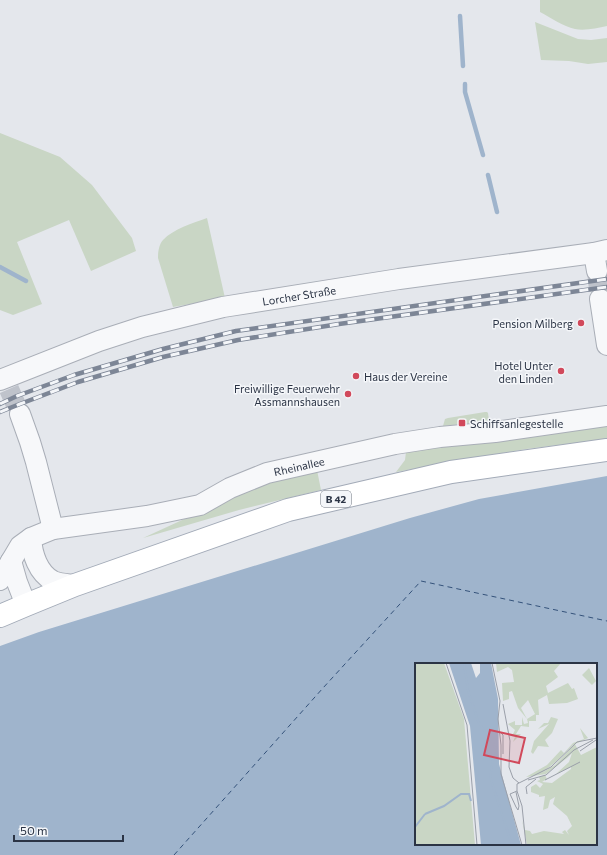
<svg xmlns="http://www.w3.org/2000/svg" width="607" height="855" font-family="Commissioner,sans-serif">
<rect width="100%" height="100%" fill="#e4e7ec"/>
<path fill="#c9d6c5" d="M540,0h67v26c-10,2 -22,5 -32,3 -12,-3 -24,-11 -35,-17z
M535,22l43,17 13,1 16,-2v24l-19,2 -19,-3 -28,-1z
M0,133l60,24 32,28 40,53 4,13 -45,20 -22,-51 -52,22 25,62 -29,11 -13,-5z
M207,218l18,80 -52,9 -15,-49c0,-6 1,-14 5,-18 10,-11 30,-17 44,-22z
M485,412h2l1,1 1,8 -46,5 2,-7 3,-1z
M607,425v14l-81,10 -130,23 9,-12 1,-8z
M317,470l4,20 -82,20 -96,28 124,-57z"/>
<path fill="#9fb4cc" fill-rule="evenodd" d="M607,476v379h-607v-209l39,-14 371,-114 69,-19zM416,664h180v180h-180z"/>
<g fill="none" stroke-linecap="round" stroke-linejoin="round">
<path stroke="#9fb4cc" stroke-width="4.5" d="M460,16l3,50
M465,84v8l18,63
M488,175l9,37
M0,267l26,14"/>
<path stroke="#34527a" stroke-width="1" stroke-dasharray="5 4" stroke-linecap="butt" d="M174,855l149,-167 98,-107 186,40"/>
<path stroke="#bfc3cb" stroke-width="20" stroke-dasharray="20 10" stroke-linecap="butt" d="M597,271l3,28
M9,389l11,25"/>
<defs>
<g id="minor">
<path d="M594,253l3,18"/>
<path d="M600,299l7,46"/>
<path id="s1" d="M0,380l99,-39 43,-14 81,-20 176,-28 195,-26 13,-3"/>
<path d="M20,414l10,28 6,20 17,67"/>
<path d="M31,538c1,16 7,35 22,43 7,3 15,3 22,4"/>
<path d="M11,561l6,21 9,23"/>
<path id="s2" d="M0,580l20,-34 11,-8 22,-9 94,-13 53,-11 30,-17 37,-15 128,-29 45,-7 55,-5 112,-16"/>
</g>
<path id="major" d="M0,616l26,-11 49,-20 213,-75 163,-38 156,-22"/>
</defs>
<use href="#minor" stroke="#a9aeb7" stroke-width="22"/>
<use href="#major" stroke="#a3abb8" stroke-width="24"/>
<use href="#minor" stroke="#f7f8fa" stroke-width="20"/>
<use href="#major" stroke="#fff" stroke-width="22"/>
<defs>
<path id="rail" d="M0,404l17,-8 57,-21 89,-26 73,-18 371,-52
M0,412l20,-8 58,-22 85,-25 75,-17 101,-16 268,-37"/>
</defs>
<use href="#rail" stroke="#7d8696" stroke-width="4.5"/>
<use href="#rail" stroke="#f4f6f9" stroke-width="3" stroke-dasharray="9" stroke-linecap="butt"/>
</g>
<g fill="#d1495b" stroke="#f4f6f9" stroke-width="1.5">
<circle cx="581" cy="323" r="4"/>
<circle cx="561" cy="371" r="4"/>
<circle cx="356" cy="376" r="4"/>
<circle cx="348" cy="394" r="4"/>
<rect x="458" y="419" width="8" height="8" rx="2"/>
</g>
<g text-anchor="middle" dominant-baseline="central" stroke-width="3" stroke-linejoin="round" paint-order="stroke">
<rect fill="#f4f6f9" stroke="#676e7b" stroke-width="1" x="321" y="491" width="30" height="16" rx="3"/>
<g font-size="10" font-weight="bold" fill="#2b3445">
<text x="336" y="499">B 42</text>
</g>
<g font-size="11" fill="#2b3445" stroke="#f4f6f9">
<text stroke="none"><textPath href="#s1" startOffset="312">Lorcher Straße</textPath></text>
<text stroke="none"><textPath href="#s2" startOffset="333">Rheinallee</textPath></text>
</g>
<g font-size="11" fill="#2b3445" stroke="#f4f6f9" text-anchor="end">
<text x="573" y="323">Pension Milberg</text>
<text x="553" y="365">Hotel Unter<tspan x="553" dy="13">den Linden</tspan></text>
<text x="364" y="376" text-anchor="start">Haus der Vereine</text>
<text x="340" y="388">Freiwillige Feuerwehr<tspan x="340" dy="13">Assmannshausen</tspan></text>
<text x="470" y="423" text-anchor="start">Schiffsanlegestelle</text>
</g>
</g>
<g transform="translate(415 663)">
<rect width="182" height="182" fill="#e4e7ec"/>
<path d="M0,0h29l20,56 11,126h-60zM81,0h65l-7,8 4,6 -12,9 2,7 20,-10 4,6 2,-1 4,11 -11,4 -18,1 -2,-9 -9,5 1,15h-3v6h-7v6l-8,-1 -5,8h5l-8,8 2,-5 -3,-1 3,-6 -7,-6 7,-3v4h7v-8l2,7 4,-1 -1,-4 -9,-11 -6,-17 -3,1v7l-6,2 -1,-18 12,-1 -2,-12 -4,-3 -11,5zM113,37l7,14 -8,5 -6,-11zM174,5l7,13 -4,4 -10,-10zM136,54l7,2 -6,14 -7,7 4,7 -11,-1 -5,8 -2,-2 3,-11 15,-17 -11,5 6,-6h4zM165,65l8,10 -15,7 -16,16 -14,11 12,-7 20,-21 2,4 -10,10 -21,16 -20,3 21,-12 14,-15 3,3 9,-10 11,-4zM182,84v98h-70l-5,-25 3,10 5,1 2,3 12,-3 20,3 -2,-2 3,-2 4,5 -2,-4 5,-5 -5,-10 -14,-12 2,-7 -5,3 -2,8 -5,2 2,-14 -6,1v-2l-8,-3v-5l5,-3 4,4 3,-4 -6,-3 3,-1 -1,-3 6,-2 2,4 -5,3 10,1 19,-14v-2l-15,7 13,-12 3,-9 5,-5 4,7z" fill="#c9d6c5" fill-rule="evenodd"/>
<path d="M34,0h22l5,15 4,-5v-10h11l7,36 1,65 22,81h-40l-11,-119z" fill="#9fb4cc"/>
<path fill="none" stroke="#9fb4cc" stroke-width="2" d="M49,0l4,27 10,31 19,29 -4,10 -3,17 22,68M10,151l19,-8 17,-12h8l2,7M0,164l10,-13"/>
<path fill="none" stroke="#9a9fa9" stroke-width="1" d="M31,0l21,62 10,120M77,0l8,38 -2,18 3,26v29l21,71M88,41l7,37 -1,26 4,11 6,5M85,69l3,3v19M165,88l16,-11M113,117l18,-5 28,-25 19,-10M130,117l35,-18M102,128l5,15 4,39M101,129l3,14 -1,4 -2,-3M112,131l-1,-7 10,-8M101,144l-6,-13 7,-3v-7l34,-17 26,-25 20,-4"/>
<path fill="#d1495b" fill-opacity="0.15" stroke="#d1495b" stroke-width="2" d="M75,67l35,8 -6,25 -35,-8z"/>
<rect width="182" height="182" fill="none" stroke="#2b3445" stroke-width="2"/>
</g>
<path d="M14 835v6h109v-6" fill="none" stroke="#2b3445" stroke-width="2"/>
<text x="20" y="835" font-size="12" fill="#2b3445" stroke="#f4f6f9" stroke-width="3" paint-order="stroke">50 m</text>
</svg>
